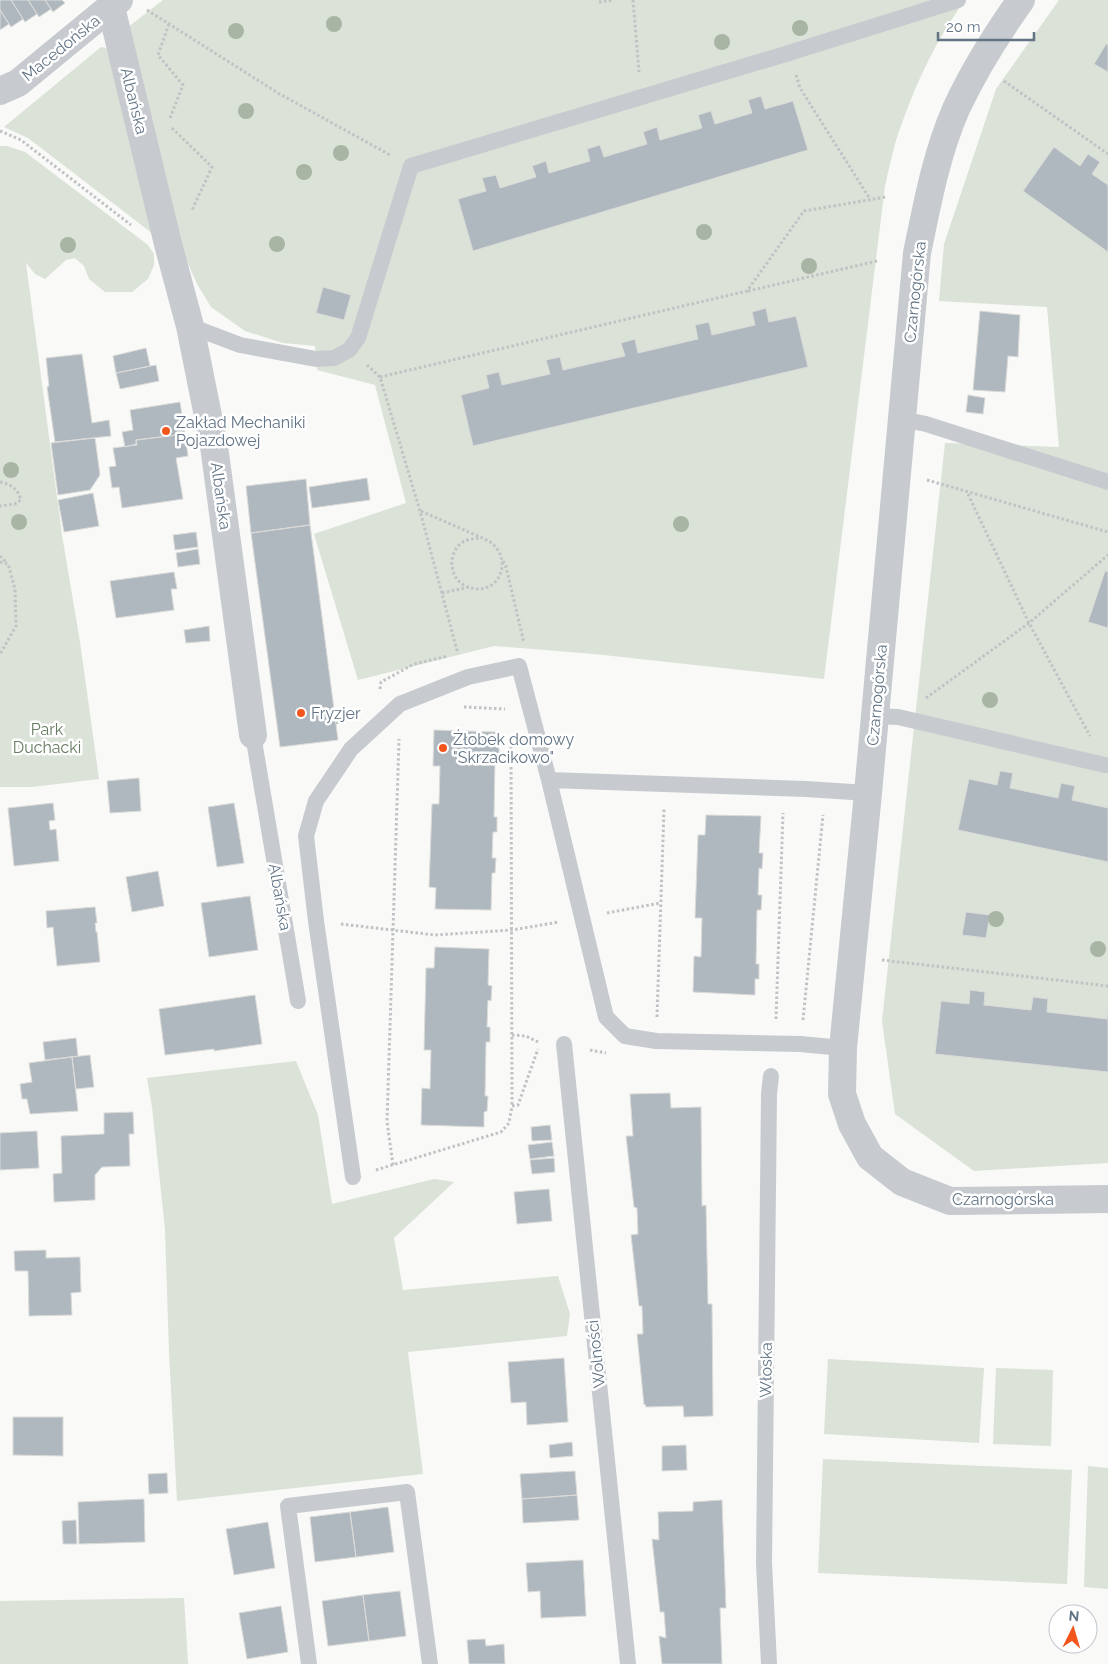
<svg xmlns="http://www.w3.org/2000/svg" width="1108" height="1664" font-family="Raleway,sans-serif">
<rect width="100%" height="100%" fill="#f9f9f7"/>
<path fill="#dbe2d7" d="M163,0h802c-27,37 -48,80 -63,123 -8,20 -12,42 -17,63l-61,493 -230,-25 -100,-8 -136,34 -44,-146 92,-31 -31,-118 -58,-15 -2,-24 -32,-3 -38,-12 -34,-24 -14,-23 -14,-32 -56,-224z
M1059,0h49v1163l-134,8 -79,-57 -13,-93 63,-578 114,4 -12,-140 -108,-6 5,-57 52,-155z
M101,47l5,1 7,9 44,180 -129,-99 -24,-11z
M0,146h7l18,6 123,93 6,9v11l-6,14 -16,13h-27l-16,-13 -5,-13 -9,-8 -9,2 -21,19 -10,-5 -9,-11 36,272 18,107 19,137 -67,8h-32z
M296,1061l22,54 14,89 102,-25 20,3 -60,56 9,52 155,-14 12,38 -3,22 -159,16 15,122 -246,27 -8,-149 -4,-123 -13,-122 -5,-29z
M828,1359l156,9 -5,75 -155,-9z
M996,1368l57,2 -2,76 -58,-2z
M823,1459l249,11 -5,114 -249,-11z
M1088,1466l20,2v121l-24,-2z
M184,1598l4,66h-188v-63z"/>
<path fill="#afb8bf" stroke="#dbdbd9" d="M0,0h11l12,19 -12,8 -11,-17z
M11,0h17l9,14 -12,8z
M28,0h17l6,9 -12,8z
M45,0h17l3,3 -12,9z
M0,10l9,14 -9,6z
M1106,44l2,1v27l-14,-8z
M761,96l4,13 28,-8 15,49 -335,101 -15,-52 28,-8 -4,-13 14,-3 4,13 36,-11 -4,-11 14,-5 3,12 41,-12 -3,-12 13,-4 4,12 43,-13 -4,-12 14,-5 3,13 42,-12 -4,-13 13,-4 4,13 37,-11 -4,-13z
M1054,147l26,19 8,-12 12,8 -8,12 16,11v67l-85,-61z
M323,287l28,8 -7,25 -28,-7z
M766,308l3,14 27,-6 12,51 -335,79 -12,-51 28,-7 -3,-13 13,-3 3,13 48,-11 -4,-14 14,-3 3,13 62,-14 -4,-13 14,-4 3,14 60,-14 -3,-14 14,-3 3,13 43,-10 -3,-13z
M980,311l40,4 -2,42 -10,-1 -3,36 -32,-2z
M146,348l4,18 -34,7 -3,-17z
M82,354l10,69 17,-3 2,16 -56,6 -8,-55 2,-1 -3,-28z
M156,365l3,16 -39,8 -4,-16z
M968,395l17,3 -2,16 -17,-2z
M180,402l5,32 -49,6v4l-11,3 -3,-15 11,-2 -3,-20z
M185,434l3,22 -12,2 7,41 -61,9 -3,-21 -7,1 -3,-21 7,-1 -3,-18 24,-3 -1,-5z
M95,438l5,37 -10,15 -32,5 -7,-52z
M367,478l3,22 -58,8 -3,-21z
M306,479l4,46 -59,8 -5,-47z
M93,493l6,33 -35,6 -6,-32z
M310,525l28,215 -58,7 -29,-214z
M196,532l2,15 -23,3 -2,-15z
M198,549l2,15 -22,3 -2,-14z
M1105,571l3,1v56l-20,-6z
M174,572l3,17h-6l3,21 -58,8 -6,-37z
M209,626l1,15 -24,2 -2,-13z
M434,730l62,2v15l3,1v15l-4,-1 -1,55h3v15h-4l-1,26h4l-1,15h-3l-1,37 -56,-1 1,-21 -7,-1 3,-83h7l1,-38h-7z
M1000,771l13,2 -3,15 48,10 3,-15 14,3 -3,14 36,8v54l-150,-32 11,-51 28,6z
M139,778l2,33 -31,2 -3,-32z
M53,803l2,17 -6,1 1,9 6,-1 3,32 -45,5 -6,-58z
M234,803l10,60 -27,4 -9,-60z
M706,815l55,1 -2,37h4l-1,16 -3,-1 -1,27h4l-1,15h-4l-1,54h3v15h-4v16l-62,-3 1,-36 7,1 1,-39h-7l3,-83h7z
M158,871l6,35 -32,6 -6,-35z
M250,896l8,54 -49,7 -8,-54z
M95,907l2,16h-2l1,9h1l3,30 -43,4 -4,-39 -6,1 -1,-17z
M966,912l24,3 -4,23 -24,-3z
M435,947l54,2 -1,36 4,1 -1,15 -3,-1 -1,27h3v15h-4l-1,54h3l-1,15 -3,1v15l-63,-2 1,-37 8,1 1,-39h-7l2,-82h8z
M970,990l15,2 -1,13 47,5 2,-13 15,2 -1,13 60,7 1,-8v61l-173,-18 6,-53 28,3z
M255,995l7,49 -48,7v-2l-49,6 -6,-46z
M76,1038l2,18 -33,4 -2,-18z
M90,1055l4,32 -18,2 -4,-32z
M72,1057l6,54 -48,3 -3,-15h-5l-2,-15 12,-2 -3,-19z
M670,1093l1,15 30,-1 1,99 4,-1 2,99h4l1,112 -29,1 -1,-11 -37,1 -1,-3 -1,1 -7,-71h6l-1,-28h-3l-8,-71 7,-1 -1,-26 -3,-1 -8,-71h7l-3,-42z
M133,1112l1,22h-5l1,32 -28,1 -7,8v25l-41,2 -1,-28 9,-1 -1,-37 43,-2v-21z
M550,1125l2,15 -20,1 -1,-14z
M37,1131l2,37 -39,2v-37z
M552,1142l2,14 -24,3 -2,-14z
M554,1158l1,14 -23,2 -2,-14z
M549,1189l3,32 -35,3 -3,-32z
M46,1250v8l34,-1 1,35 -10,1 1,22 -43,1 -1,-45h-13l-1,-20z
M564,1358l4,64 -41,3 -1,-23 -15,1 -3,-41z
M13,1417h50v39l-50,-1z
M572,1442l1,14 -23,2 -1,-13z
M686,1445l1,25 -25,1v-25z
M575,1471l2,24 -55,4 -2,-25z
M167,1473l1,20 -19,1 -1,-20z
M577,1495l2,25 -56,3 -1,-24z
M144,1499l1,43 -66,2 -1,-42z
M722,1500l4,108h-6l2,56h-60l-3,-28 7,2 -2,-26h-4l-8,-73 7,1 -1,-28 35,-1v-9z
M388,1507l6,45 -38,5 -6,-45z
M350,1512l6,45 -41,5 -5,-45z
M76,1520l1,24h-14l-1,-23z
M268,1522l7,46 -41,7 -8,-46z
M583,1560l3,56 -45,2 -1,-27 -12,1 -2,-29z
M400,1591l6,45 -37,5 -6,-46z
M363,1595l6,46 -41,5 -6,-45z
M281,1606l7,46 -41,7 -8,-46z
M485,1639l1,7 18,-2 1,20h-36l-2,-24z"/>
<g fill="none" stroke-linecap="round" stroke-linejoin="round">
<path stroke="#c0c3c5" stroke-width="3" stroke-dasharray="2.5 2.5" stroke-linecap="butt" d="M633,0l6,72
M599,2l15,-2
M147,10l131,83 112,62
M169,24l-11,31 25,30 -13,33
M796,75l4,13 70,111
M1004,81l104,73
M172,128l40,39 -20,43
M0,131l21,9 110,85
M748,291l129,-30
M367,365l13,12 40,134 38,143
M380,377l367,-86 57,-80 82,-14
M927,480l181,52
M0,482c11,2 18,7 21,18l-6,4 -15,2
M968,494l61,129 61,113
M421,511l68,30c29,21 5,61 -25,44 -14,-7 -16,-29 -5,-40 6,-6 14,-6 22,-7
M0,556l7,7
M503,561l3,6 18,76
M0,562l8,2 7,25 1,37 -16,28
M442,593l27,-6
M380,689l1,-7 33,-18 34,-8
M926,698l103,-75 79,-68
M464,707l41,2
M336,723l8,-3
M511,742l1,364
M607,913l53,-10
M341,924l94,11 77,-5 47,-8
M882,960l226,26
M657,1017l7,-208
M776,1019l7,-206
M803,1020l20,-205
M512,1035l14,1 14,7
M590,1050l16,3
M393,1165l-6,-43 12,-383
M376,1170l125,-38 8,-9 3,-17 6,-1 20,-56"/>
<path stroke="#c7cbcf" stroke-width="16" d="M190,326l50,19 76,14 18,-1 15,-8 9,-12 53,-172 378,-113 169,-53
M902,419l24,5 182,58
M875,716l23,1 207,48
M253,735l45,266
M549,780l257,9 62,4
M564,1044l64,620
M353,1177l-37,-256 -10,-85 10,-35 35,-52 49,-45 68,-27 51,-11 30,114 57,237 19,19 31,5 144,3 43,4
M309,1664l-21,-158 119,-14 23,172
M769,1664l-5,-101 5,-469 2,-18"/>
<path stroke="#c7cbcf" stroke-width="28" d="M1021,0c-25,35 -47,70 -65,109 -20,46 -29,96 -39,144l-49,540 -25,255 -1,46 10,30 18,33 32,25 48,19 158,-2
M111,7l57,237 22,82 24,120 39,289
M0,91l18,-8 101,-83"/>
</g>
<g fill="#a8b4a4">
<circle cx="334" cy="24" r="8"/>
<circle cx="800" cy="28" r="8"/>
<circle cx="236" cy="31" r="8"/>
<circle cx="722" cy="42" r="8"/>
<circle cx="246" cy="111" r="8"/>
<circle cx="341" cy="153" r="8"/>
<circle cx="304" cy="172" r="8"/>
<circle cx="704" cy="232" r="8"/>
<circle cx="277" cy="244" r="8"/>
<circle cx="68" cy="245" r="8"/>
<circle cx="809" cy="266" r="8"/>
<circle cx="11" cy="470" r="8"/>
<circle cx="19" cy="522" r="8"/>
<circle cx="681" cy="524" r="8"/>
<circle cx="990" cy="700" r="8"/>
<circle cx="996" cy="919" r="8"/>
<circle cx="1098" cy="949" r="8"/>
</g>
<g fill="#f3561d" stroke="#fff" stroke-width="2">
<circle cx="166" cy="431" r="5"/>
<circle cx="301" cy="713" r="5"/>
<circle cx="443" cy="748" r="5"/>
</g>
<g text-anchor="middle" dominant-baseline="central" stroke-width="5" stroke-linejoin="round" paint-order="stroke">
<g font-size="16" fill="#627485" stroke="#fff">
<text transform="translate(61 48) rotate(-39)">Macedońska</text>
<text transform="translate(134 101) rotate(76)">Albańska</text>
<text transform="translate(915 292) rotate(-84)">Czarnogórska</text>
<text transform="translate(221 496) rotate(82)">Albańska</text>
<text transform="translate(877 695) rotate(-85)">Czarnogórska</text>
<text transform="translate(280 897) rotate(80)">Albańska</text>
<text x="1003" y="1199">Czarnogórska</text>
<text transform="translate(596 1354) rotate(-96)">Wolności</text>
<text transform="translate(766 1370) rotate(-89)">Włoska</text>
</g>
<g font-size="16" fill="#627485" stroke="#fff" text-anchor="start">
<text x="176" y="422">Zakład Mechaniki<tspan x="176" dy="18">Pojazdowej</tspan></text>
<text x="311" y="713">Fryzjer</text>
<text x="453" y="739">Żłobek domowy<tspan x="453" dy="18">"Skrzacikowo"</tspan></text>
</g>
<g font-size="16" fill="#667b61" stroke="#fff">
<text x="47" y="729">Park<tspan x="47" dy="18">Duchacki</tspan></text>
</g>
</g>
<g transform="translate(1073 1629) rotate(5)"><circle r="24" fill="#ffffff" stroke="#c0c7ce"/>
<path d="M0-4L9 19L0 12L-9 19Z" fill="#f3561d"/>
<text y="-8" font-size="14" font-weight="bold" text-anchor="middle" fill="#627485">N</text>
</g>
<path d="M938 32v8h96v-8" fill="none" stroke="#627485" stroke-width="2.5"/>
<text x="946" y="32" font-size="15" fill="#627485" stroke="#ffffff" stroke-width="4" paint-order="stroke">20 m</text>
</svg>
